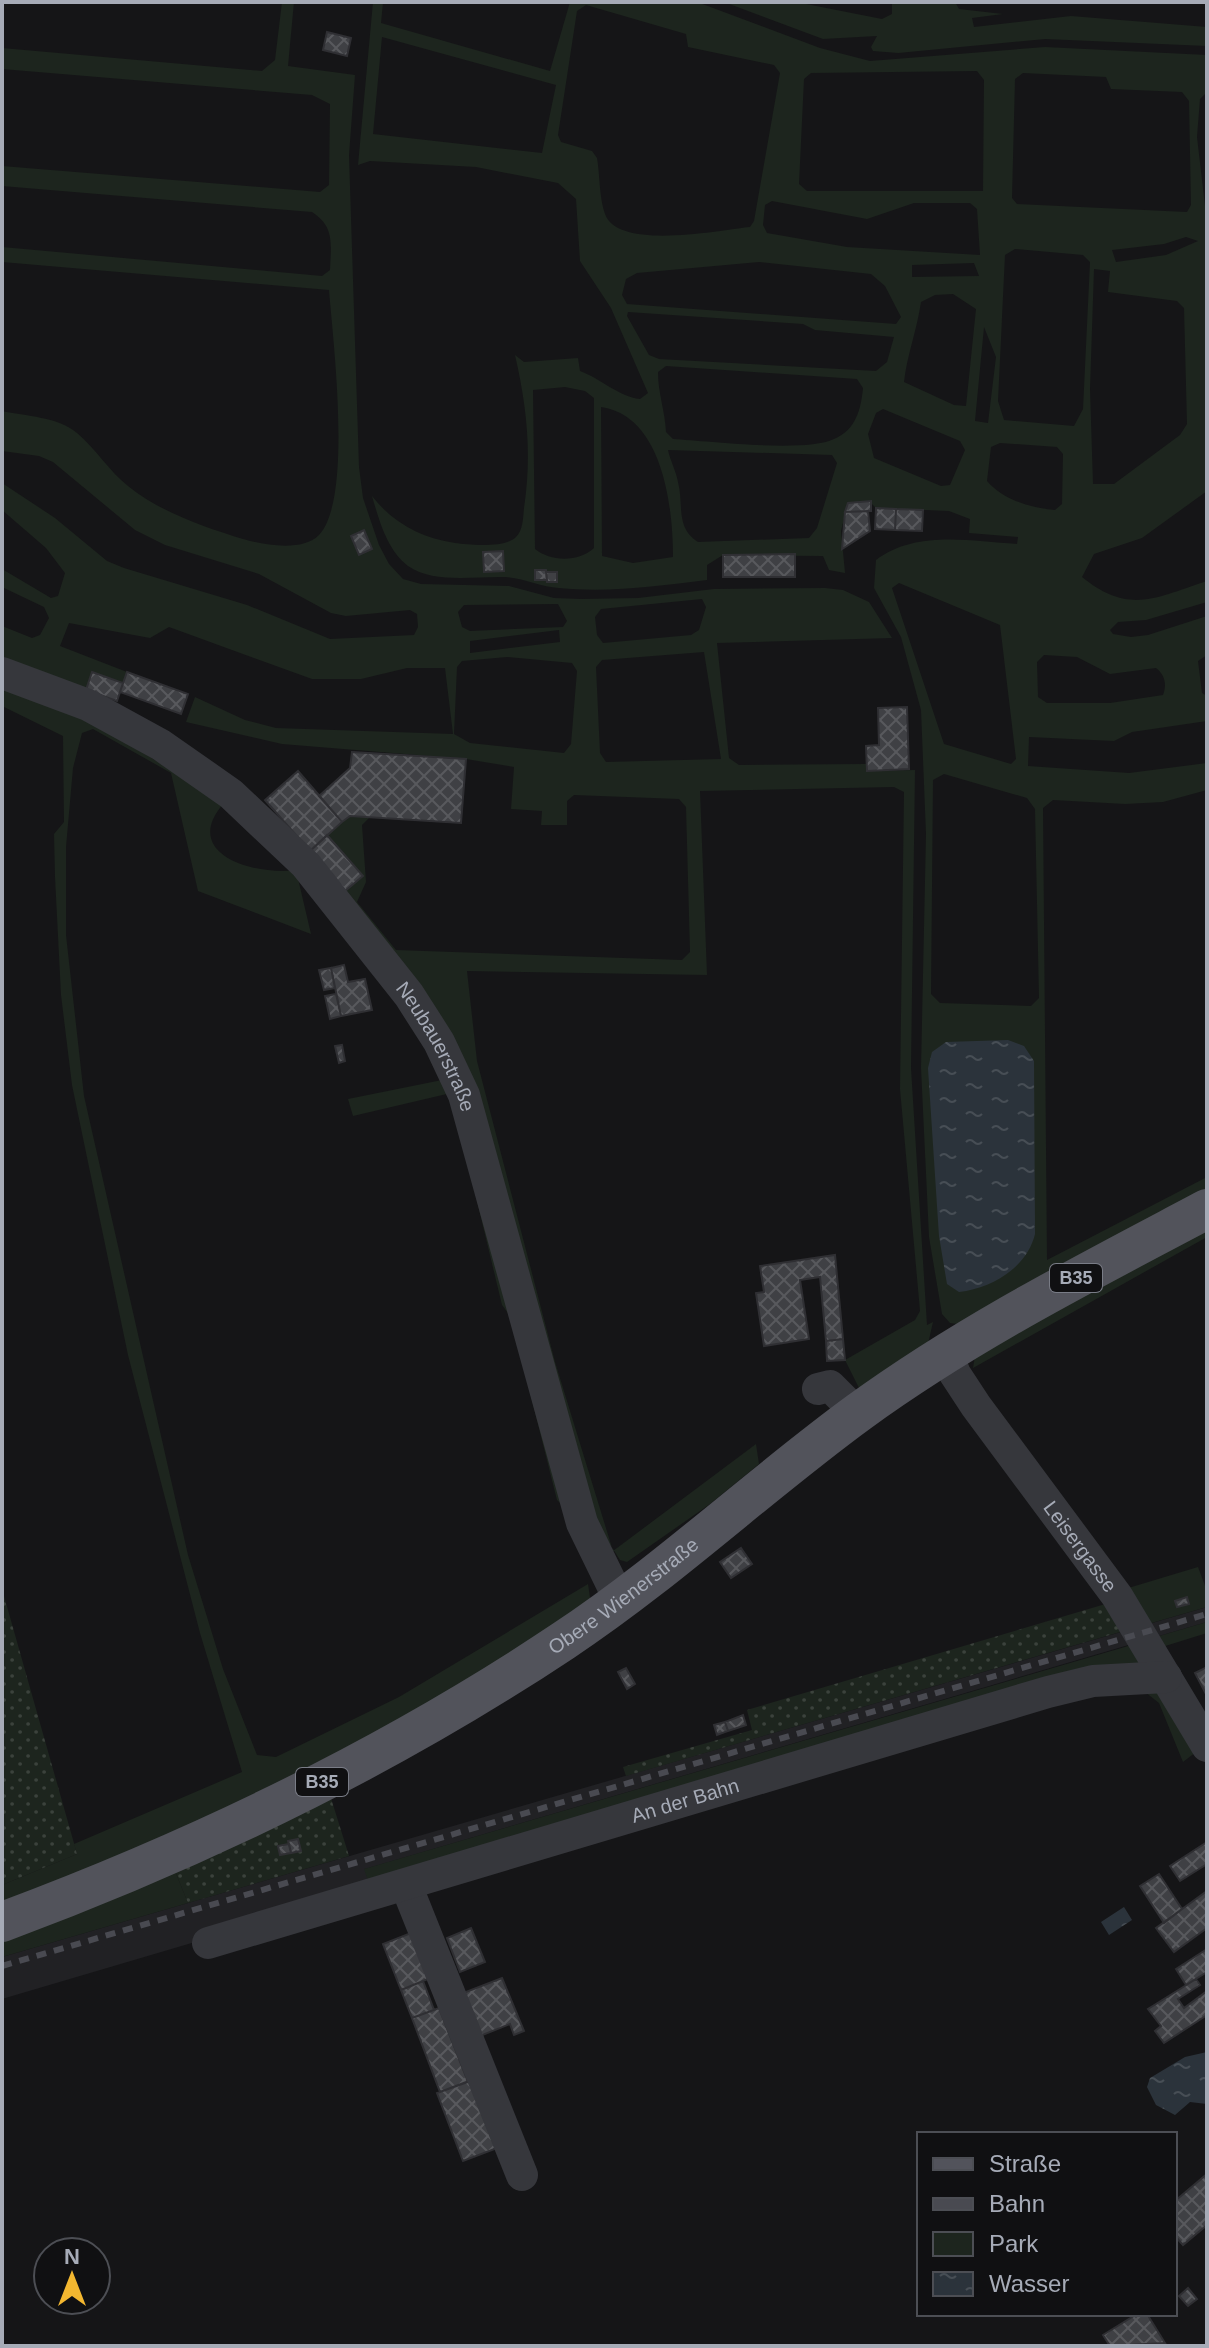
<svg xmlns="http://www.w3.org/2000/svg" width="1209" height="2348" font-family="Helvetica,sans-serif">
<defs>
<pattern id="garden-dots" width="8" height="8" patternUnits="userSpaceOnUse" patternTransform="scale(2)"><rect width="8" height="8" fill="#1d251e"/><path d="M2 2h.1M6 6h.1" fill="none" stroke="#3b423c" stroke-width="1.8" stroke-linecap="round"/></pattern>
<pattern id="water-ripples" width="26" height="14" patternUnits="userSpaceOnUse" patternTransform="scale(2)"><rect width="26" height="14" fill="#2b333b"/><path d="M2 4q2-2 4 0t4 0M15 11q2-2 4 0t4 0" fill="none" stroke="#474e55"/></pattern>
<pattern id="building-cross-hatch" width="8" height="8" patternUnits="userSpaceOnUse" patternTransform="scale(2)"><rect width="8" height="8" fill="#3f4044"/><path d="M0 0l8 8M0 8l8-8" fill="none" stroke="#58595d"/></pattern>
</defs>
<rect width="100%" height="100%" fill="#151517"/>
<path fill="#212124" d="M1207,1607v15l-842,247 6,21 -369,109v-42z"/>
<path fill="#1d251e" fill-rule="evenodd" d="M282,2h12l-6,64 67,9 -6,80 10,312 4,31 16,47 10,19 14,15 18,5 88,2 45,12 27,1 57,-1 76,-9 111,-1 18,2 26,12 23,36 -175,5 12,115 10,7 127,-1 1,7 48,-1 -4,298 16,257 6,-3 -5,22 -68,46 -15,-30 70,-40 5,-9 -20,-222 4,-297 -10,-5 -194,4 7,184 -240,-4 10,90 78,301 58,189 143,-107 3,20 -49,40 -83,58 -7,-2 -26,-41 -116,-411 -133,-217 17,-15 -35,-41 23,-19 20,1 -8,8 4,57 -9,20 39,48 286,10 8,-8 -4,-145 -7,-8 -105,-4 -7,6v24h-26l1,-14 -31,-2 3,-42 -48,-8 -184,-15 -96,-22 9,-25 50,23 31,8 177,6 -8,-66h-38l-46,11h-49l-143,-52 -19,11 -81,-15 -9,23 67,26 -4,11 -31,-10 -6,17 -84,-30v-34l30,12 8,-3 9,-17 -5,-11 -42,-20v-18l49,29 7,-2 7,-23 -19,-25 -44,-38v-27l53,35 52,43 17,7 123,37 83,34 84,-4 4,-8 -1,-13 -7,-4 -64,6 -15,-3 -72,-39 -94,-29 -30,-15 -82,-68 -14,-6 -37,-5v-40c23,5 57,6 75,22 19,16 32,38 51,53 32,26 76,41 115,53 20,6 60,13 76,-4 34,-36 14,-194 10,-245l-327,-28v-15l320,29 8,-6c1,-26 5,-43 -18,-58l-310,-26v-20l318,26 9,-7 1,-81 -18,-9 -310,-26v-21l260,23 13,-11zM702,599l4,8 -7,23 -8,5 -88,8 -6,-8 -2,-18 6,-8zM558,604l9,17 -4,6 -93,4 -8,-4 -4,-15 6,-7zM559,630l1,12 -90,11v-12zM704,652l17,107 -115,3 -6,-9 -4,-86 6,-7zM507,657l65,6 5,8 -6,73 -7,9 -94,-10 -16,-9 3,-67 5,-6z
M373,2h10l-2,21 169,48 20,-69h127l123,46 50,13 175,-14 162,8v37l-7,7 -3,38 10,86v268l-65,47 -48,16 -12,23c47,38 73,21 125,4v21l-61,18 -28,2 -8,8 3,4 18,3 17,-2 59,-19v39l-9,6 4,32 5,3v25l-75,11 -18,9 -85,-4 -1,29 101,7 78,-10v27l-44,12 -38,2 -72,-4 -10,8 4,452 160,-83v17l-250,130 -7,-1 -8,-9 -13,-77 -8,-169 5,-234 -5,-124 -20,-73 -27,-49 2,-28c40,-30 93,-19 141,-16l1,-7 -49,-4 1,-14 -21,-8 -73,-3 -6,-6 -22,1 -7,28 4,42 -16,-3 -6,-14 -100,-1 -16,10v15c-49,6 -98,13 -148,8 -18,-1 -35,-10 -54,-11 -29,-1 -72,7 -97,-11 -21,-16 -29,-46 -36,-70 21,27 49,42 83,47 15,2 50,5 61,-6 7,-7 7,-19 8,-29 8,-53 3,-101 -9,-153l9,7 54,-4 2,13c20,7 39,26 60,28l8,-6 -37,-85 -31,-47 -4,-62 -18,-16 -82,-16 -106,-6 -12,4zM586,5l100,29 2,13 86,18 6,8 -26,148 -4,6c-30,3 -132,24 -145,-13 -6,-17 -5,-39 -8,-56l-5,-7 -31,-9 -3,-7 19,-124zM382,37l174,48 -14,68 -169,-19zM977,71l7,9 -1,111h-176l-8,-7 5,-105 7,-6zM1023,73l83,4 5,12 71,3 7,9 2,104 -4,7 -170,-8 -5,-6 3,-119zM772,201l95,18 47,-16h56l7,6 3,46 -133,-8 -80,-14 -4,-8 2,-20zM1186,237l12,4 -32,14 -50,7 -4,-12 52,-6zM1015,249l68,6 7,7 -7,147 -9,17 -70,-6 -6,-19 7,-146zM759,262l112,12 14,12 16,31 -5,7 -269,-20 -5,-9 4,-16 11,-6zM974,263l5,13 -67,1v-12zM1094,269l16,2 -2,21 69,9 7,7 3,116 -7,11 -66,49h-21l-3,-95zM953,294l23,15 -10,97 -12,-1 -50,-23c3,-27 13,-52 17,-80l14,-7zM628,312l175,12 12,6 79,7 -7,25 -11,9 -217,-12 -10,-4 -22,-39zM984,327l12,30 -8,66 -13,-2zM666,366l191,13 6,9c-2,21 -7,42 -29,51 -29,14 -125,2 -161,0l-7,-7c-1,-22 -8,-38 -8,-60zM565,387l20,4 9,7v150c-15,14 -43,14 -59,1l-2,-159zM601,407c62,9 72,100 72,150l-40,6 -31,-7zM883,409l77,32 5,9 -15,35 -9,1 -67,-28 -6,-24 8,-21zM1000,443l57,4 6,7 -1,50 -7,6c-24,-2 -52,-10 -68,-29l4,-34zM668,450l164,5 5,8 -20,65 -8,10 -111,4c-23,-15 -14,-37 -20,-60 -2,-11 -8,-22 -10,-32zM899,583l101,42 16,134 -5,5 -67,-20 -52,-156zM1044,655l33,2 33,17 46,-6c9,7 11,16 7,27l-53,8h-63l-9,-6 -1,-35zM944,774l83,24 8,11 4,189 -8,8 -91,-3 -9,-9 2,-214z
M724,2h72l86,17 10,-5v-12h63l4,7 44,5 -31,4 2,9 97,-11 136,11v19l-162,-7 -147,14 -25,-2 -2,-4 6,-11 -54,3z
M2,680l79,34 143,89c-45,51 31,73 72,67l15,64 -113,-43 -27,-118 -78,-44 -11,4 -9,35 -7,79v88l18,161 104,459 35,114 34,86 19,2 123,-60 189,-113 3,20 -274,167 -315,138v-24l75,-31 -3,-10 168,-72 -42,-139 -72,-278 -56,-270 -11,-90 -6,-118 -1,-43 10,-12 -1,-86 -61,-30z
M447,1079l9,19 113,413 -12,-11 -46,-183 -9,-12 -51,-212 -98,23 -5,-17z
M1207,1224v13l-234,131 2,-12z
M1198,1567l9,24v16l-59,17 -23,-35z
M1207,1622v11l-45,14 -6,-10z
M1135,1644l10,18 -774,228 -7,-21z
M1159,1689l37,63 -13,10 -24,-59 -14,-11z
M173,1866l15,37 -186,54v-23z"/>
<path fill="url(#garden-dots)" d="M2,1589l75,265 -75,31z
M1109,1603l18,27 -501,146 -3,-9 129,-37 -5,-20z
M329,1792l20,64 -161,47 -15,-37z"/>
<path fill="url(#water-ripples)" d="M1008,1040l16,6 10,15 1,173c-8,33 -42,54 -76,58l-12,-8 -8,-48 -11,-168 4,-16 14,-10z
M1124,1907l8,13 -23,15 -8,-13z
M1207,2052v52l-17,-2 -15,13 -19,-10 -9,-18 3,-9 35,-21z"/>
<path fill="url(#building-cross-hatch)" stroke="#2f2f33" stroke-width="2" d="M327,32l24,6 -4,18 -24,-6z
M871,501v10l-26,1 3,-9z
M876,508l20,1 -1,21 -20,-1z
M896,509l27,1 -1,21 -27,-1z
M868,511l2,20 -28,18 3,-37z
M364,530l8,19 -13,6 -8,-19z
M503,551l1,20 -20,1 -1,-20z
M795,554v23h-72v-22z
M535,570h11l1,10h-12z
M546,572h11v10h-10z
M92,672l31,11 -6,18 -31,-11z
M127,672l61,22 -7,20 -61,-22z
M907,707l2,62 -42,2 -1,-25 13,-1 -1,-37z
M352,752l114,7 -5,64 -111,-7 -8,6 -23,-26 31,-28z
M298,771l44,51 -32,29 -45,-51z
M327,835l36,41 -18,15 -35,-40z
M344,965l4,17 17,-3 7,31 -31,6 -10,-48z
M331,968l4,20 -11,2 -5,-20z
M336,994l5,22 -11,3 -5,-23z
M342,1045l3,16 -6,2 -4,-17z
M835,1255l8,84 -17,2 -6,-64 -20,3 9,59 -45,7 -8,-53 8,-1 -4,-26z
M843,1339l2,21 -18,1 -1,-20z
M741,1548l11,16 -21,14 -11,-16z
M1187,1597l2,7 -12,3 -2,-6z
M1207,1667v29l-12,-23z
M626,1668l9,16 -8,5 -9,-17z
M743,1715l3,10 -18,6 -3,-9z
M725,1722l3,9 -11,4 -3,-10z
M298,1839l3,12 -10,2 -3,-12z
M1207,1842v22l-27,17 -10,-15z
M289,1844l2,9 -11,2 -2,-9z
M1159,1874l23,35 -18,14 -24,-37z
M1207,1891v37l-33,24 -18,-24z
M471,1928l14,34 -25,10 -13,-34z
M416,1931l17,46 -32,13 -18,-46z
M1207,1949v23l-21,13 -10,-16z
M502,1978l22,53 -10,4 -4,-11 -35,14 -17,-43z
M1196,1979l4,6 -22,14 6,9 23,-17v24l-43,28 -9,-12 6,-5 -13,-17z
M423,1981l11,29 -22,8 -11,-28z
M439,2008l29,74 -28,10 -28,-74z
M474,2079l26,68 -37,14 -26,-68z
M1207,2174v51l-24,20 -8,-9v-35z
M1188,2288l9,11 -9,7 -9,-10z
M1137,2314h10l18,29 -55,3 -7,-11z"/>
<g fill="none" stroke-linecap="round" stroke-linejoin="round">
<g stroke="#36373c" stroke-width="32">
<path id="s1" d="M2,673l86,32 73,40 70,49 75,71 103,130 30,47 25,53 118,428 38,78"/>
<path id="s2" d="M946,1351l9,23 21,32 141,190 90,150"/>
<path d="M818,1389l12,-3 27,27"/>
<path d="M406,1885l116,290"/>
<path id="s3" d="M208,1943l840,-251 45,-11 73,-4"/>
</g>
<path stroke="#52535b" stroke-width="40" id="s4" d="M2,1922c196,-73 387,-165 561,-281 104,-69 196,-156 296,-229 110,-80 229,-140 348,-203"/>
<path stroke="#494a51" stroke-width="6" stroke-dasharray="10 8" stroke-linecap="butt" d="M2,1966l1205,-352"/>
</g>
<g text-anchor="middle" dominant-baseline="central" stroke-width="6" stroke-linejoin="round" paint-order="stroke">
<g fill="#101012" stroke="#797c86" stroke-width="2">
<rect x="1050" y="1264" width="52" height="28" rx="6"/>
<rect x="296" y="1768" width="52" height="28" rx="6"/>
</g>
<g font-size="18" font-weight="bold" fill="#a6abb7">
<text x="1076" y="1278">B35</text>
<text x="322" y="1782">B35</text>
</g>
<g font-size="20" fill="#a6abb7" stroke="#101012">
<text stroke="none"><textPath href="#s1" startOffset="588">Neubauerstraße</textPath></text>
<text stroke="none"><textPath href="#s2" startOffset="238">Leisergasse</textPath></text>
<text stroke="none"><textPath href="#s4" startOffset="704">Obere Wienerstraße</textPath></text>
<text stroke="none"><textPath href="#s3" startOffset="498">An der Bahn</textPath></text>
</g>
</g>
<rect width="1209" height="2348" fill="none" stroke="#a6abb7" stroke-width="8"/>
<rect x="917" y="2132" width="260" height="184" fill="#101012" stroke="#4c4e54" stroke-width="2"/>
<rect x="933" y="2158" width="40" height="12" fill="#52535b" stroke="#4c4e54" stroke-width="2"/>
<text x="989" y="2172" font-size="24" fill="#a6abb7">Straße</text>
<rect x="933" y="2198" width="40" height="12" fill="#494a51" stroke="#4c4e54" stroke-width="2"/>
<text x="989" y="2212" font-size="24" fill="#a6abb7">Bahn</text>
<rect x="933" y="2232" width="40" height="24" fill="#1d251e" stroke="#4c4e54" stroke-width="2"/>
<text x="989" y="2252" font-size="24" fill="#a6abb7">Park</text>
<rect x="933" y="2272" width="40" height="24" fill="url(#water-ripples)" stroke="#4c4e54" stroke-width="2"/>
<text x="989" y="2292" font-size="24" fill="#a6abb7">Wasser</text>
<g transform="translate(72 2276)"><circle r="38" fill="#101012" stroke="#4c4e54" stroke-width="2"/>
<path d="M0-6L14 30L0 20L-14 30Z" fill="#f3b730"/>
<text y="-12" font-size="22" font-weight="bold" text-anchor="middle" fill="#a6abb7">N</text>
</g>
</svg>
